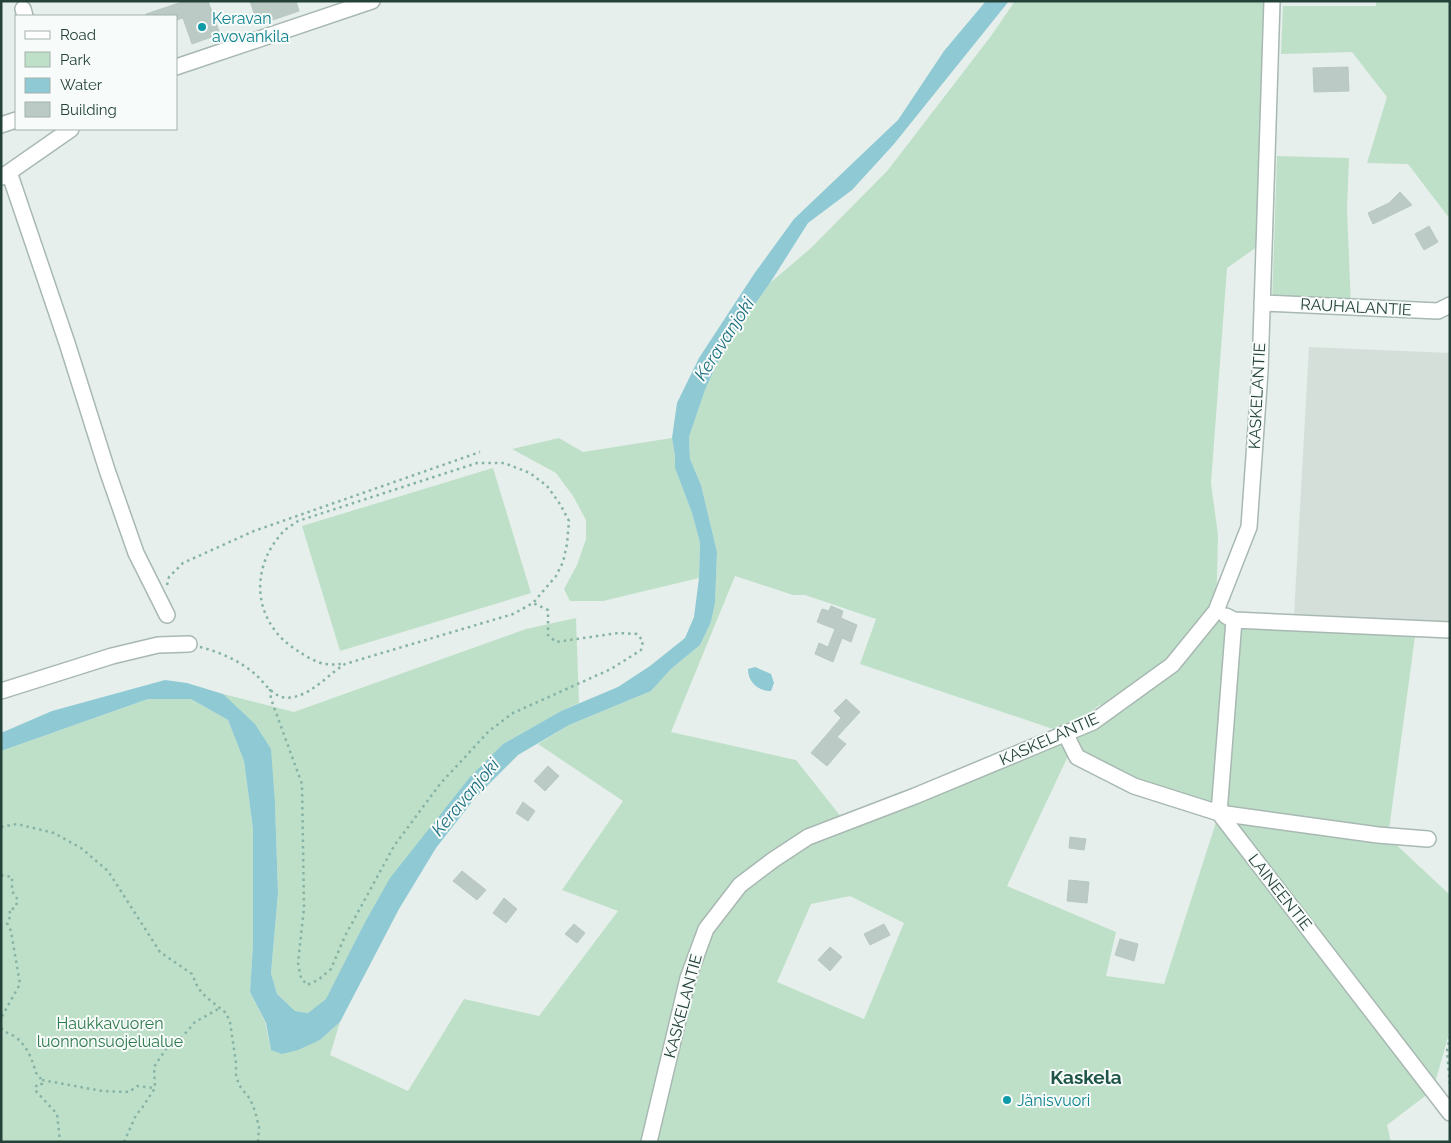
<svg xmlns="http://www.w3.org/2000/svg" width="1451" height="1143" font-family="Raleway,sans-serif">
<rect width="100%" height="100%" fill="#e6efeb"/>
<path fill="#d4dfda" d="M1309,347l141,6v271l-156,-10z"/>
<path fill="#bfe0c8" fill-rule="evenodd" d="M1015,1h257l-8,241 -37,26 -16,215 7,52 -2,85 200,9 -28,208 62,58v135l-17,60 -46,35 4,17h-1390v-391l147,-52h43l37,21 16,41 9,68v115l-3,48 15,30 6,28 49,-10 20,-18 -10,33 78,36 56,-92 75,17 79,-105 -56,-21 61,-89 -85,-57 31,-19 82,-34 20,-22 29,-24 11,-23 4,-19 2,-51 -16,-67 -11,-26 -1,-22 16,-47 19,-42 46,-65 41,-35 77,-78 103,-134zM735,576l58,19h12l71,24 -16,45 205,69 12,24 142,56 -55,171 -58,-8 10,-44 -109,-46 62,-132 -13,-17 -210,86 -50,-63 -125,-28zM1132,693l-65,39 31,-26zM850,896l54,27 -40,96 -87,-37 34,-78z
M1376,1h74v218l-42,-55 -41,-1 20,-66 -35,-45 -71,2 2,-48h93z
M1277,156l72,2 -2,51 4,98 -79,-4z
M559,438l24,14 89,-14 3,18v12l17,45 8,30 -1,35 -96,23h-33l-6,-12 13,-24 9,-26v-19l-13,-24 -17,-23 -44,-24z
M493,468l38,125 -191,58 -38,-125z
M576,618l3,85 -18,8 -58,33 -139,180 -37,75 -19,14 -13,-2 -18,-17 -6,-21 7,-80 -3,-89 -52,-110 71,18 232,-83z"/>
<path fill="#8ec9d4" d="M986,1h23l-115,143 -42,46 -44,33 -38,60 -46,65 -19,42 -16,47 1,22 11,26 16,67 -2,51 -4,19 -11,23 -29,24 -20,22 -82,34 -51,30 -43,43 -39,50 -37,61 -59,113 -20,18 -22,10 -16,4 -11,-4 -5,-27 -16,-31 3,-48v-115l-9,-68 -16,-41 -37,-21h-43l-147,52v-18l51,-22 113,-31 22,3 36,11 32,30 16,25 4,55 3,89 -7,80 6,21 18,17 13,2 18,-14 38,-75 26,-46 80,-101 33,-33 58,-33 57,-24 32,-21 35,-28 9,-21 5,-39 1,-35 -8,-30 -17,-45v-12l-3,-18 5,-35 22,-45 55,-84 40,-55 104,-99 46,-69z
M755,667l16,7 3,9 -3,8c-12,0 -23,-8 -23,-22z"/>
<path fill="#bbcac4" stroke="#b8c9c2" d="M185,1h23l12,33 -28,10 -9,-26 -7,2v-4h-29l-1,-2z
M250,1h46l3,10 -41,14z
M1348,67l1,24 -35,1 -1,-24z
M1400,192l12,13 -39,19 -5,-11 21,-10z
M1429,226l9,16 -14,8 -9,-16z
M831,606l12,5 -2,7 16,7 -6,17 -9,-4 -9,24 -18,-8 4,-11 9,4 7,-18 -18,-7 5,-13 7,2z
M846,699l14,13 -23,25 9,7 -19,22 -16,-13 30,-35 -7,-7z
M548,766l11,10 -14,15 -11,-10z
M523,802l12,9 -7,10 -12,-8z
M1070,837l16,2 -2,11 -15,-2z
M462,871l24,19 -9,10 -24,-19z
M1069,880l20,2 -2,21 -20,-2z
M504,898l13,11 -11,14 -13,-10z
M574,924l11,9 -8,10 -12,-9z
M884,924l6,11 -20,10 -6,-11z
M1120,939l18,5 -4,17 -19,-6z
M830,947l12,10 -12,14 -12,-11z"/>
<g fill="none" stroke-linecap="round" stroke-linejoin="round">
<defs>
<path id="minor" d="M23,9l2,7
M176,67l196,-66
M1,125l15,-5
M9,172l58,171 40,127 29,83 31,62
M2,177l69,-48
M1262,303l176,8 12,-6
M1226,616l8,4 216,10
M1234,620l-15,193 159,22 50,4
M1,691l111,-35 46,-11 31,-1
M1065,733l12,24 57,29 85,27 231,300
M649,1142l39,-164 18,-49 34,-44 33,-25 35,-23 107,-41 178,-74 79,-57 44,-54 33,-84 11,-156 12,-370"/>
</defs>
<use href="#minor" stroke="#a8b8b2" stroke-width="18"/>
<path stroke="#86b3a5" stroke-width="2.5" stroke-dasharray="2.5 4" stroke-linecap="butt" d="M167,585l2,-8 14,-14 71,-32 226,-79
M200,647c20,5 40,14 55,27 8,7 16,20 27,23 3,1 11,1 15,-1 18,-5 32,-22 48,-32l168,-50 20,-11 23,-27 7,-14 4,-18 2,-23 -9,-17 -13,-18 -17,-13 -26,-10h-27l-179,58c-5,4 -12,7 -16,12 -34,38 -28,91 16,118 8,5 18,12 28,13 6,1 12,0 19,0
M270,689l1,10 31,85 2,124 -6,55 3,15 6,7 11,-5 13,-11 14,-33 49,-90 46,-62 49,-53 24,-18 98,-44 30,-19 2,-9 -6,-7 -19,-1 -62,9 -8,-7v-25l-15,-7
M1,827l16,-3 37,9 27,15 27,23 52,81 32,22 6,14 8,9 20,16 4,9 6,41v12l3,10 11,14 5,12 4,16 -1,15
M1,875l11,2v14l6,9 -3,8 -6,2 2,5 -4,8 4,8 9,53 -19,34
M1,1028c4,5 8,5 13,8 13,9 18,23 22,37 4,3 5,6 6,11h-5l-2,6 22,24 3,28
M1450,1036l-3,15 3,35
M42,1080l60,11 27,1 8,-6 18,2
M124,1142l12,-27 6,-7 13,-20 -1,-21 14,-21 15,-10 12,-14 25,-14"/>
<use href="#minor" stroke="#fff" stroke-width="15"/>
</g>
<g fill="#0f9aa8" stroke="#f7fbf9" stroke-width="2">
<circle cx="202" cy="27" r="5"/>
<circle cx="1007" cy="1100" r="5"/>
</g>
<g text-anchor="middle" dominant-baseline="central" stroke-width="4" stroke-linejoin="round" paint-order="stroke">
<g font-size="16" fill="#0d838f" stroke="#f7fbf9" text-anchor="start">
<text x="212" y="18">Keravan<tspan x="212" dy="18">avovankila</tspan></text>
<text x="1017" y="1100">Jänisvuori</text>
</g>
<g font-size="16" fill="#24423a" stroke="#f7fbf9">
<text transform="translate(1356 307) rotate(3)">RAUHALANTIE</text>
<text transform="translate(1257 396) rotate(-87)">KASKELANTIE</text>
<text transform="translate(1049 739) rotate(-24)">KASKELANTIE</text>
<text transform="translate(1280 892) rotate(52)">LAINEENTIE</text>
<text transform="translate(683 1006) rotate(-75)">KASKELANTIE</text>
</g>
<g font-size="16" fill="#2d7a4b" stroke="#f7fbf9">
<text x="110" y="1023">Haukkavuoren<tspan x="110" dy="18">luonnonsuojelualue</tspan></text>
</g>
<g font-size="18" font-style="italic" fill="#1c6f80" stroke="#f7fbf9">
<text transform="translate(724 339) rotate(-57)">Keravanjoki</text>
<text transform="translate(465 797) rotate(-50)">Keravanjoki</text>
</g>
<g font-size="19" font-weight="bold" fill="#1f5548" stroke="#f7fbf9">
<text x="1086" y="1077">Kaskela</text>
</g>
</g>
<rect width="1451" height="1143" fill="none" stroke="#24423a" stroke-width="5"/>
<rect x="15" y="15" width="162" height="115" fill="#f7fbf9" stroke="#a3b1ad"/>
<rect x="25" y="31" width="25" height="8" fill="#ffffff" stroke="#a3b1ad"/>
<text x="60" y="40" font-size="15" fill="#24423a">Road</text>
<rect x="25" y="52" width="25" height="15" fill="#bfe0c8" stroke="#a3b1ad"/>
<text x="60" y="65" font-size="15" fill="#24423a">Park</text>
<rect x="25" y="78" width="25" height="15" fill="#8ec9d4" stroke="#a3b1ad"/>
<text x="60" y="90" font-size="15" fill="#24423a">Water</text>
<rect x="25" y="102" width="25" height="15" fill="#bbcac4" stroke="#a3b1ad"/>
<text x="60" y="115" font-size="15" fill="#24423a">Building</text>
</svg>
